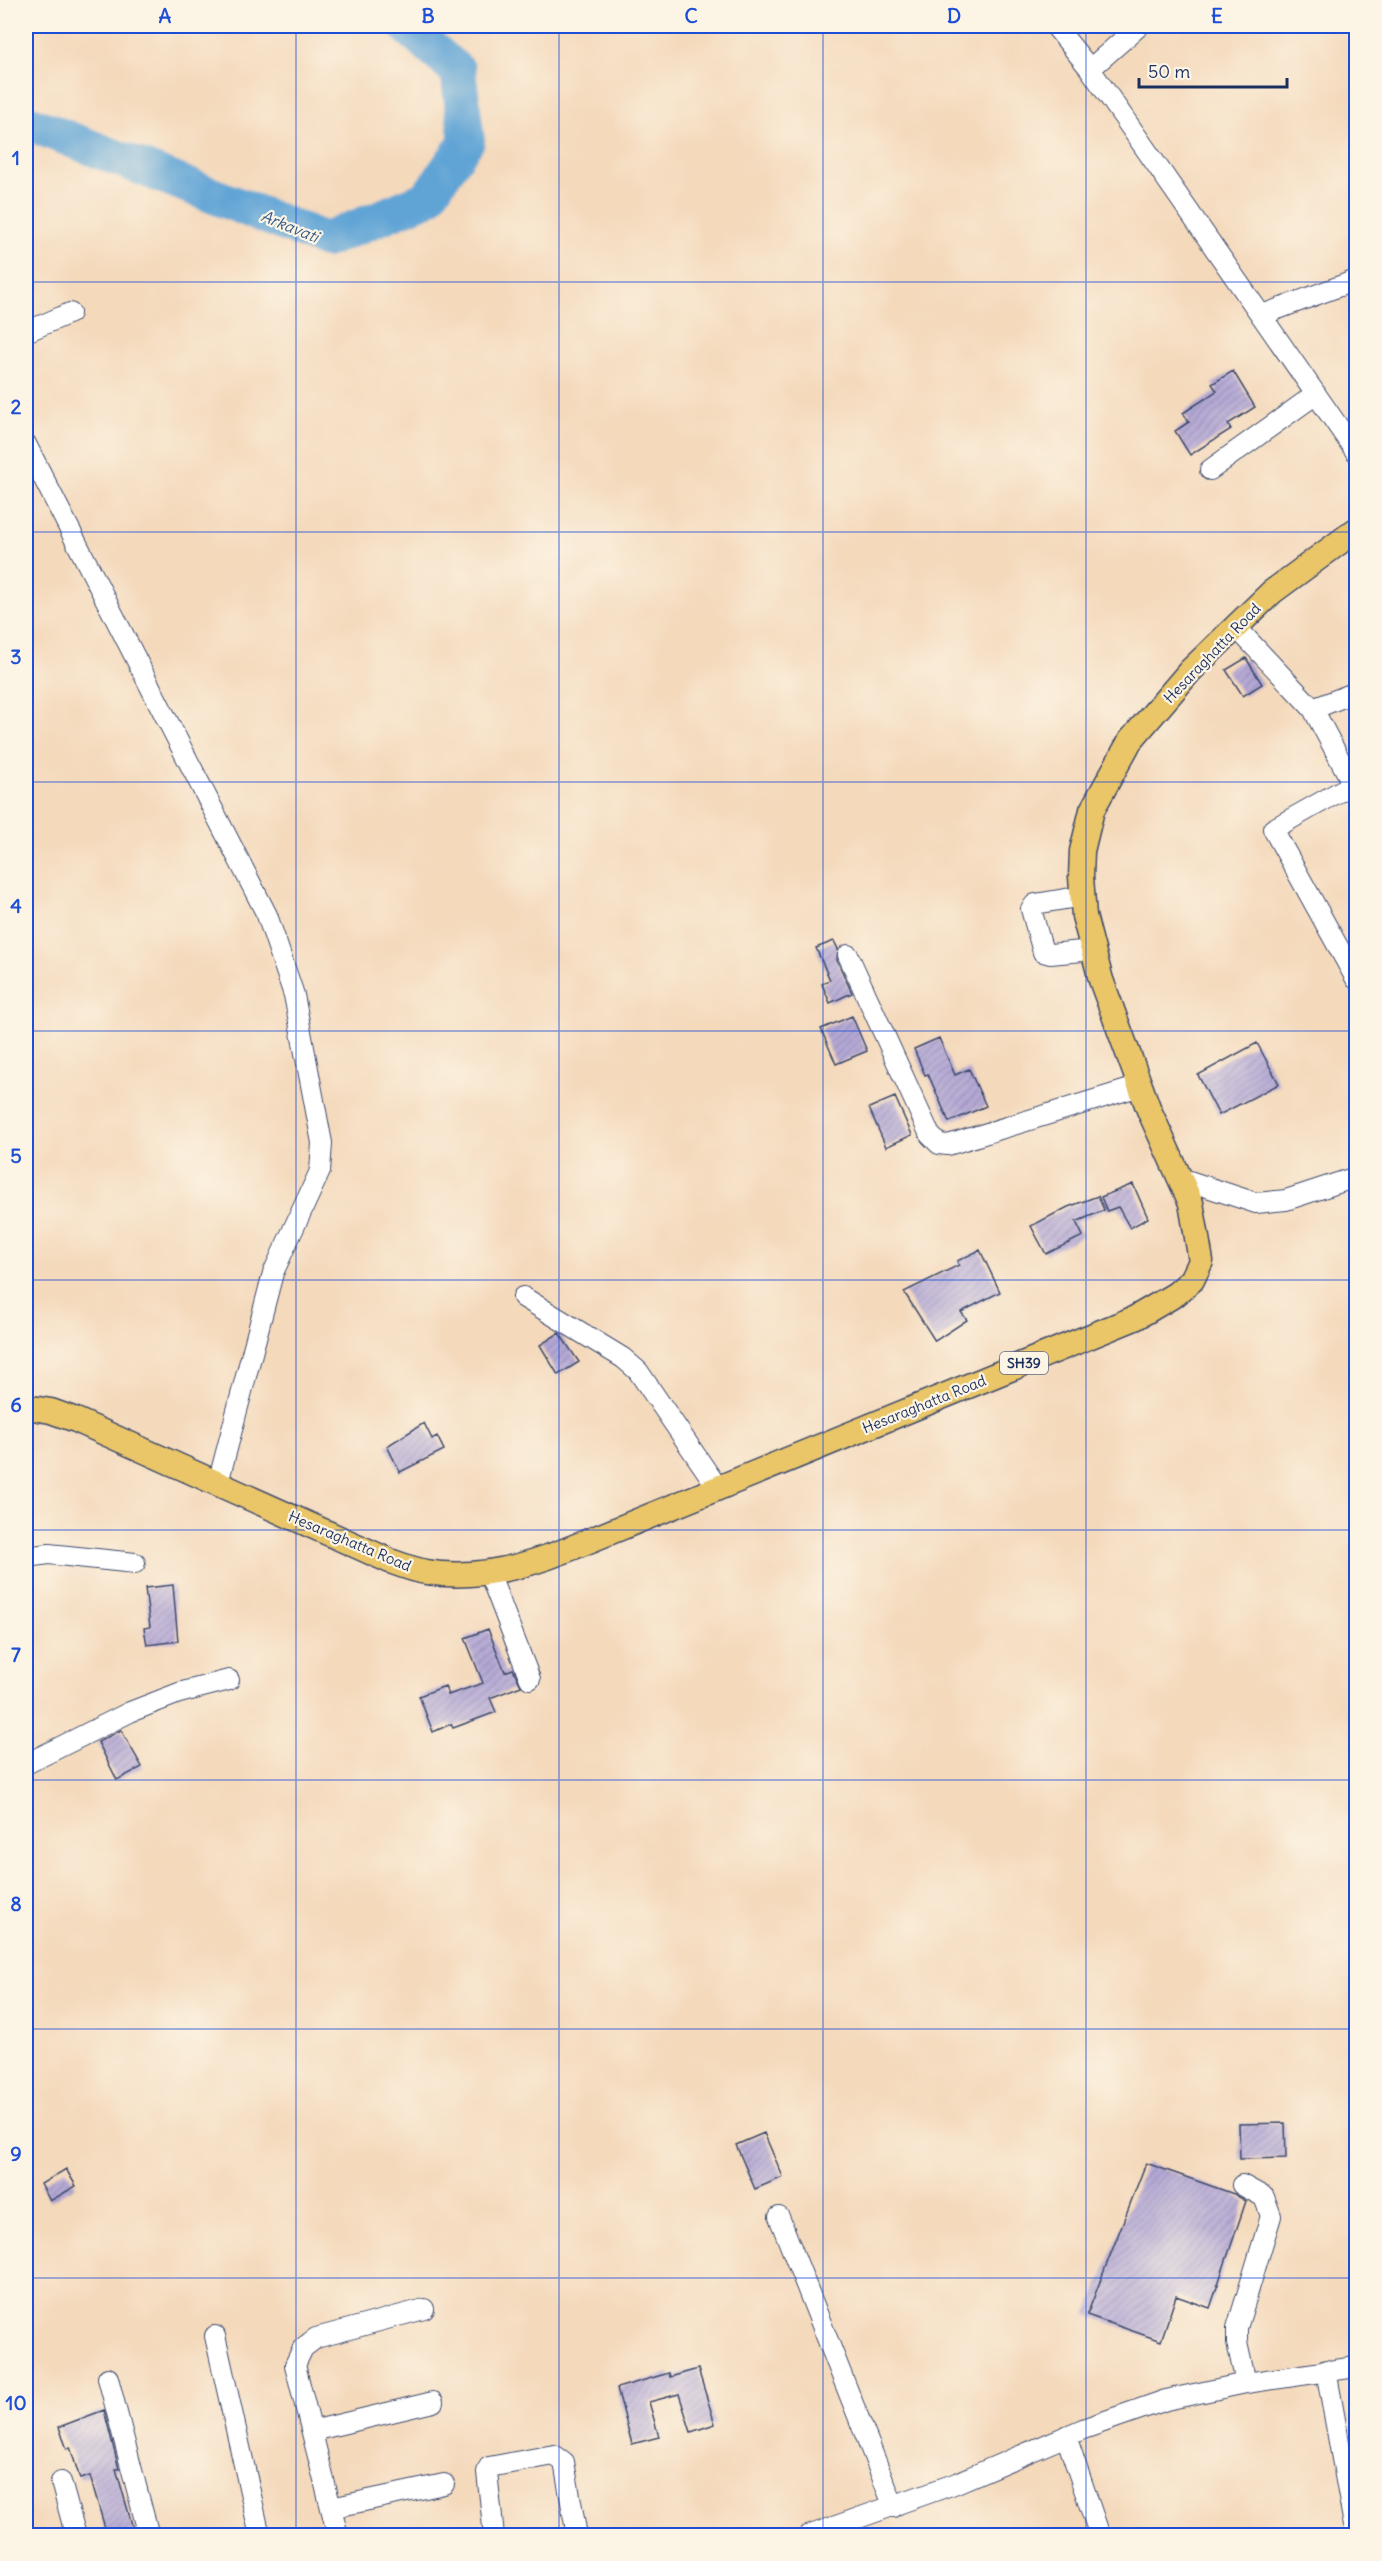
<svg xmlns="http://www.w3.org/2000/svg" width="1382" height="2561" font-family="Delius,sans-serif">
<defs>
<pattern id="building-hatch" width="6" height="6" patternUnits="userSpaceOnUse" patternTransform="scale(1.5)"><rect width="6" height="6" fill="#b5a9d6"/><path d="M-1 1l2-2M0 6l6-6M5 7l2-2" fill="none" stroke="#928ab1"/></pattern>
</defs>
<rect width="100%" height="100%" fill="#fcf5e5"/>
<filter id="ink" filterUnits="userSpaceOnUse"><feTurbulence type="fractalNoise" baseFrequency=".0167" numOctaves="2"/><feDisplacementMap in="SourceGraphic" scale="12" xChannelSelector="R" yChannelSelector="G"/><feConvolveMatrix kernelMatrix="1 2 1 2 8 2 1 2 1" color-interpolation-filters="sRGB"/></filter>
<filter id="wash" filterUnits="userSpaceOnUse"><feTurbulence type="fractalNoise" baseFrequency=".008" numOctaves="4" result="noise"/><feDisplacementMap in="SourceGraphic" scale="24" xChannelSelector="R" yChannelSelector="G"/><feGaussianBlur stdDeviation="1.35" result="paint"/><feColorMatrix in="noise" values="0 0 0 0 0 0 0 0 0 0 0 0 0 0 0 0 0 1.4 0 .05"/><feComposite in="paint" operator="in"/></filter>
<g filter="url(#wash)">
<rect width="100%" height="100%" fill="#f4d9bb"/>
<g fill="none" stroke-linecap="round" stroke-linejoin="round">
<path stroke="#61a4d5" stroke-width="36" d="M26,122l300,118 101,-42 40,-57 -9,-70 -52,-45"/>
</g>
<g id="blocks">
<path fill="url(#building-hatch)" d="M1233,371l22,36 -27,17 3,5 -41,26 -15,-24 14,-9 -6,-9 34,-22 -5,-7z
M1246,658l16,26 -19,12 -17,-26z
M834,941l4,8 -1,11 15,33 -22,10 -8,-19 8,-4 -14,-32z
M852,1016l15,35 -31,13 -15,-35z
M939,1038l16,37 14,-6 17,37 -37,16 -21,-48 -3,1 -11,-26z
M1257,1043l22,41 -60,31 -21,-40z
M895,1097l17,38 -26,12 -17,-39z
M1133,1184l15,34 -18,10 -12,-21 -11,4 -6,-14z
M1098,1196l6,14 -28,12 7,14 -37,18 -15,-28 37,-19z
M980,1250l20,42 -39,20 6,8 -32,21 -31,-49 55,-27 -2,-4z
M559,1333l20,29 -21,13 -18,-30z
M424,1423l8,16 5,-3 7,14 -44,22 -13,-26z
M173,1585l5,56 -31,4 -3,-17 6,-1 -5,-39z
M488,1629l17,43 8,-3 8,17 -31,12 6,14 -43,16 -2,-4 -18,8 -14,-36 26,-10 3,9 35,-12 -18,-45z
M121,1730l21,37 -25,13 -19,-38z
M1285,2123l1,35 -46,1 -1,-35z
M764,2133l19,44 -28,12 -19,-44z
M1146,2163l88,31 12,7 -36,107 -34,-12 -15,45 -74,-26z
M66,2169l10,17 -26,15 -9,-17z
M698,2369l17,55 -24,8 -12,-38 -30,8 10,35 -27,7 -15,-56 52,-15 1,4z
M104,2410l15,59h-3l19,66h-28l-17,-59 -10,3 -10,-32 -3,2 -8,-22z"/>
</g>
</g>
<g filter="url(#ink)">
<use href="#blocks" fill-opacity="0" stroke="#3c486c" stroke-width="1.5"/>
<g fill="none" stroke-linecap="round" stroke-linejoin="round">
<defs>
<path id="minor" d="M1055,26l35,43 266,383
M1090,69l49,-43
M1262,315l94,-35
M26,332l44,-19
M26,444l241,471 27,80 28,148 -2,28 -47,102 -55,210
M1210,470l106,-76
M1236,627l77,82 43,81
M1313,709l43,-17
M1353,784l-80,45 83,150
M1083,896l-48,8 -4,5 12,43 7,2 43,-4
M848,955l82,180 9,9 9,1 192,-59
M1180,1178l76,25 30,-3 70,-23
M523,1297l100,61 15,13 80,117
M26,1557l23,-3 86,9
M489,1573l41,106
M26,1764l104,-52 49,-19 50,-13
M1242,2185l22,12 7,19 -34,112v15l9,40
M779,2217l115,290
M215,2336l45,200
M1326,2370l30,166
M108,2378l41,158
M312,2431l121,-29
M1066,2436l34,100
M61,2482l15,54
M331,2508l113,-24
M338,2536l-43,-171 8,-17 13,-10 108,-29
M494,2536l-7,-64 2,-5 65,-12 10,7 13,74
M808,2536l146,-52 129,-55 83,-29 80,-17 110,-16"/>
<path id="major" d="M26,1407l25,4 25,9 314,141c11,4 24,9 36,11 47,8 95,-4 138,-21l571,-233 41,-24 16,-14 9,-19 -10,-58 -42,-93 -48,-130 -17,-64 -3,-39 1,-26 10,-41 38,-69 60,-70 82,-79 84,-62"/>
</defs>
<use href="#minor" stroke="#3c486c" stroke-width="22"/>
<use href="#major" stroke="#3c486c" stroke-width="27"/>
<use href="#minor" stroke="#fff" stroke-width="20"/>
<use href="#major" stroke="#eac669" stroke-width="24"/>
</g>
</g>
<path fill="none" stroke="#1d4ed8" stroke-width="1.5" stroke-opacity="0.55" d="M296,26v2510M559,26v2510M823,26v2510M1086,26v2510M26,282h1330M26,532h1330M26,782h1330M26,1031h1330M26,1280h1330M26,1530h1330M26,1780h1330M26,2029h1330M26,2278h1330"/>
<g text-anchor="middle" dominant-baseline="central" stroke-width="4.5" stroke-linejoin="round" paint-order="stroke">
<rect fill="#fcf5e5" stroke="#5e6a86" stroke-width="1.5" x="1000" y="1352" width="48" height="22" rx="4.5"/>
<g font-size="14" font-weight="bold" fill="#1b2f5e">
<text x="1024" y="1363">SH39</text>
</g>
<g font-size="15" fill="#1b2f5e" stroke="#fcf5e5">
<text transform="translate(1212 653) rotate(-46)">Hesaraghatta Road</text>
<text transform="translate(924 1404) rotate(-22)">Hesaraghatta Road</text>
<text transform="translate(350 1541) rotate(23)">Hesaraghatta Road</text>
</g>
<g font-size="16" font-style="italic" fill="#345888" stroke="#fcf5e5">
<text transform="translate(290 226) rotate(22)">Arkavati</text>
</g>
</g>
<rect width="1382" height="2561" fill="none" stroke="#fcf5e5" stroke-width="66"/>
<path d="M1139 78v9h148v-9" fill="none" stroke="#1b2f5e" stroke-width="3"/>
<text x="1148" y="78" font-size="18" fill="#1b2f5e" stroke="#fcf5e5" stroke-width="4.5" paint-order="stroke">50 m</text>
<rect x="33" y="33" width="1316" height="2495" fill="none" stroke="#1d4ed8" stroke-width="2"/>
<g font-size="20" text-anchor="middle" font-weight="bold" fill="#1d4ed8">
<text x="165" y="23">A</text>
<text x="428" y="23">B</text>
<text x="691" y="23">C</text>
<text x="954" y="23">D</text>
<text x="1217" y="23">E</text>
<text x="16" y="165">1</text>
<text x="16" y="414">2</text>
<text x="16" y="664">3</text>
<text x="16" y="913">4</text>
<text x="16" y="1163">5</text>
<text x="16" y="1412">6</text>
<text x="16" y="1662">7</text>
<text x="16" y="1911">8</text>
<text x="16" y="2161">9</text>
<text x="16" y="2410">10</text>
</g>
</svg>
